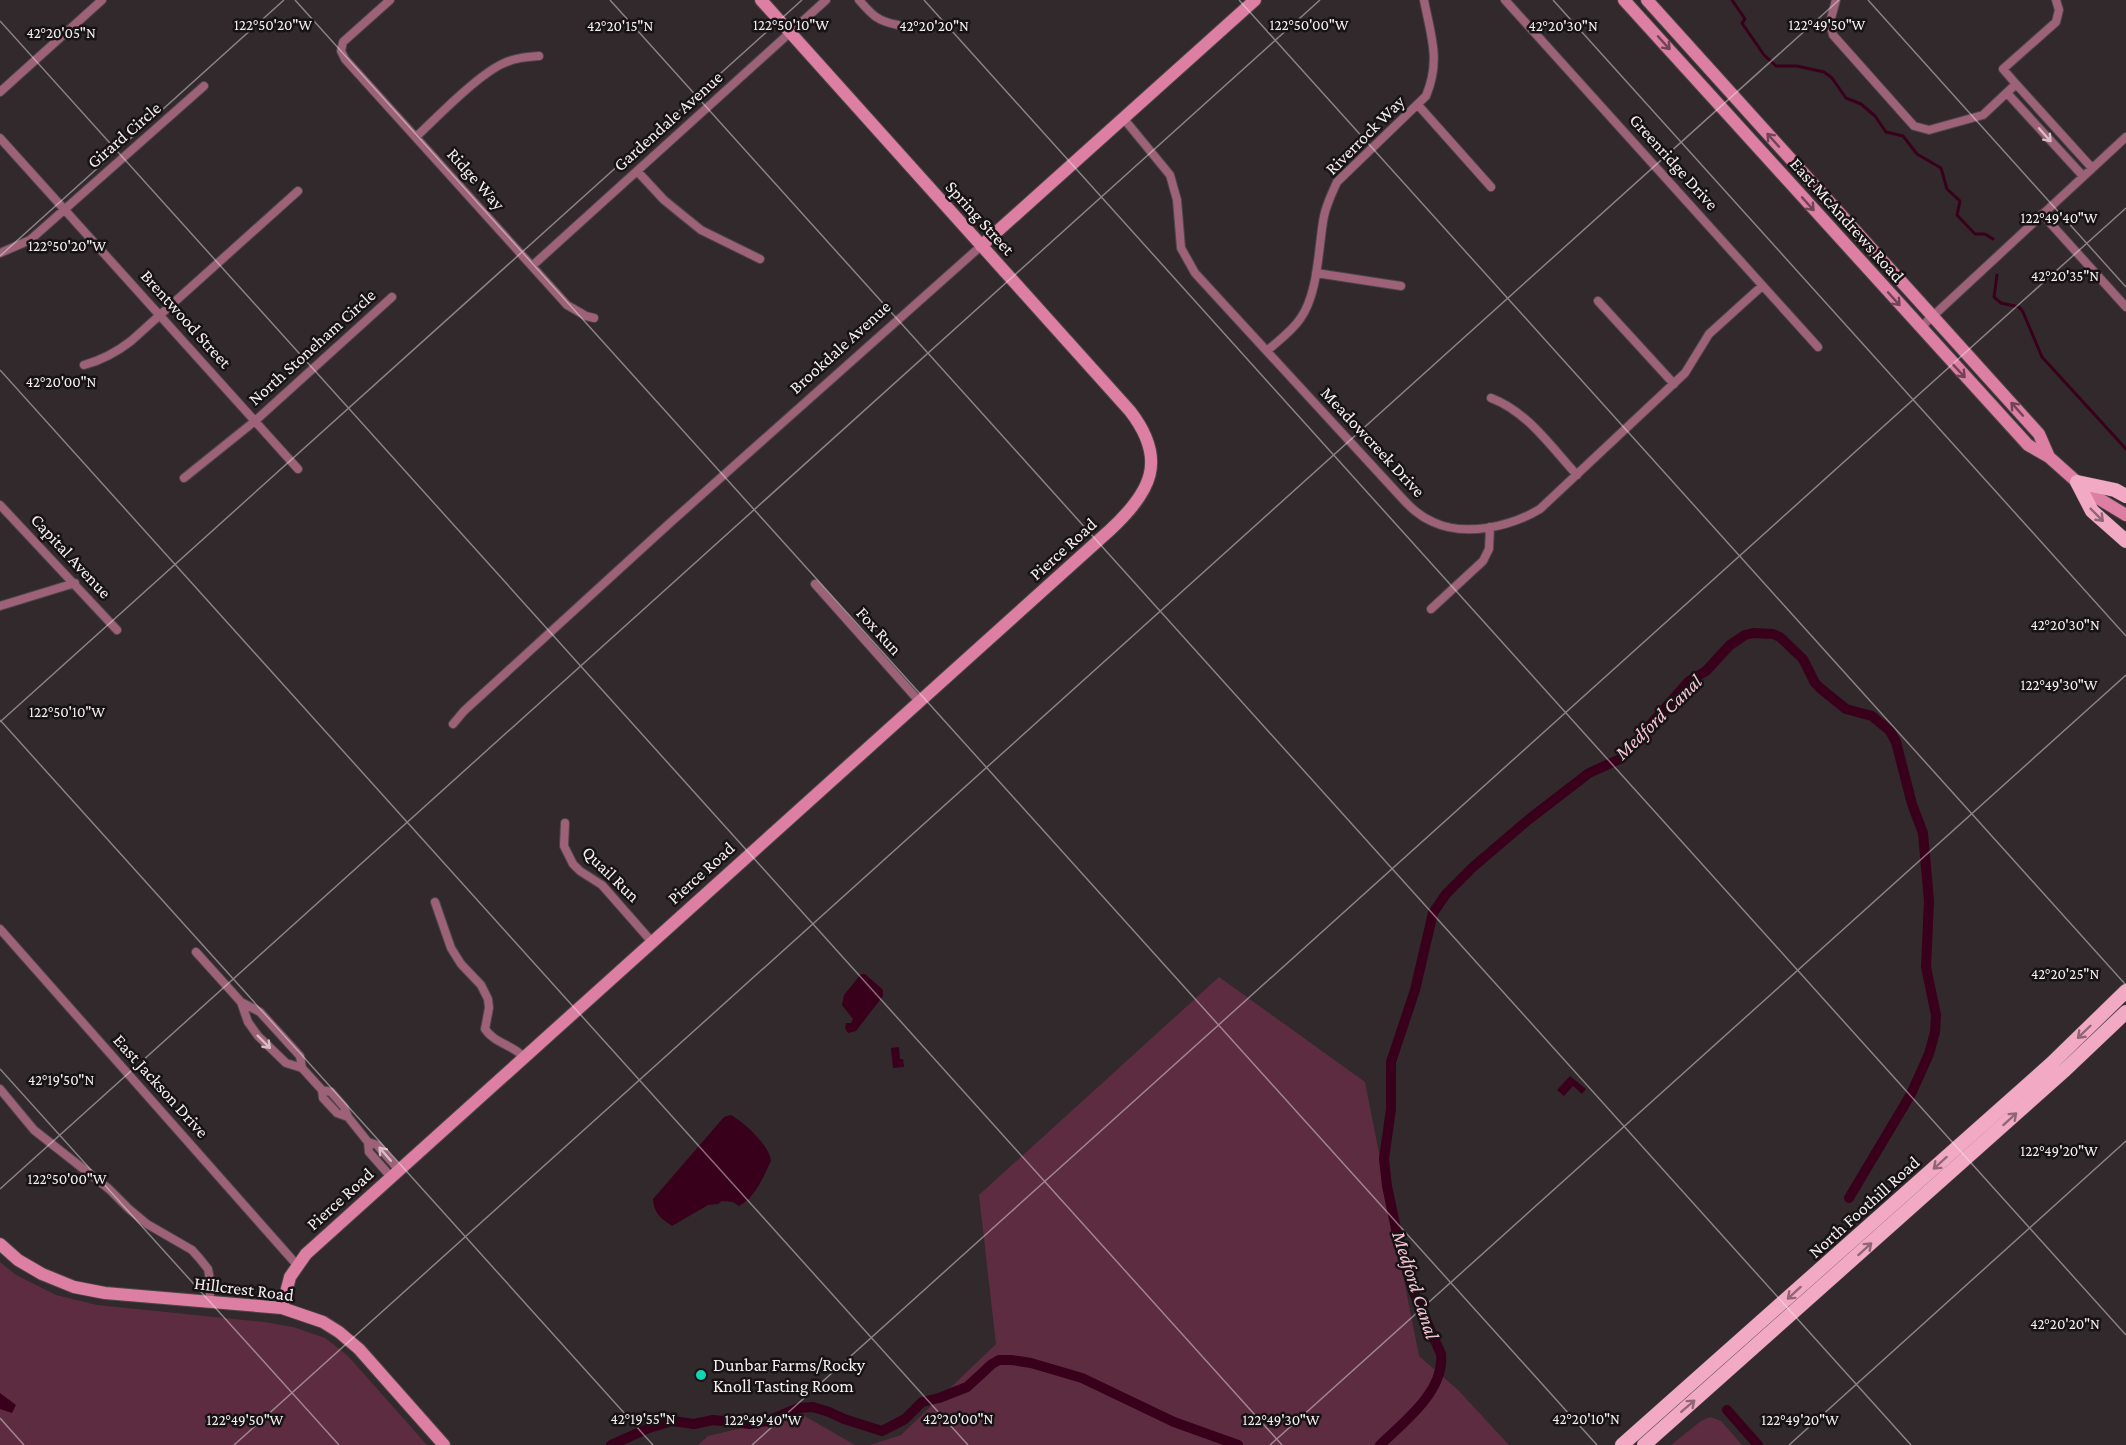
<svg xmlns="http://www.w3.org/2000/svg" width="2126" height="1445" font-family="'Crimson Pro',serif">
<rect width="100%" height="100%" fill="#32292c"/>
<path fill="#5e2c40" d="M1219,977l146,105 54,274 39,34 51,55h-639l31,-10 95,-91 -17,-149z
M0,1262l16,13 40,20 41,10 167,17 29,5 32,11 22,17 80,90h-427z
M801,1414l54,31h-157l10,-9z
M1710,1417l11,4 21,24h-71l30,-24z"/>
<path fill="#38001b" d="M861,974h4l18,16v6l-27,35 -8,2 -3,-5 1,-5h5l2,-4 -11,-14 2,-10z
M899,1047l1,12h3l1,8 -11,1 -2,-20z
M1570,1076l16,13 -4,5 -9,-8 -9,10 -7,-6z
M731,1115c13,7 39,31 40,46 -8,16 -15,36 -32,45l-6,-4 -11,-1 -4,3 -10,1 -36,21c-11,-8 -18,-12 -19,-27l71,-82z
M0,1393l16,12 -4,8 -12,-4z"/>
<g fill="none" stroke-linecap="round" stroke-linejoin="round">
<path stroke="#38001b" stroke-width="3" d="M1732,0l13,19 -3,4 22,32 12,11h21l27,6 8,6 14,20 15,6 14,12 11,16 17,4 14,18 24,14 6,21 13,12 -3,14 18,19h10l8,5
M1997,275l-3,22 7,6 18,4 4,5 19,45 84,92"/>
<path stroke="#38001b" stroke-width="10" d="M1727,1410l31,35
M611,1445l38,-17 23,-7 22,3 19,-4 37,4 17,-3 31,-13 15,-1 16,5 15,7 38,12 23,-12 17,-17 17,-4 28,-11 25,-23 7,-4h13l19,3 51,15 92,44 64,23
M1380,1445c24,-23 65,-54 61,-91l-27,-61 -14,-45 -13,-62 -3,-27 7,-50v-47l24,-72 18,-77 13,-19 27,-27 55,-47 61,-47 31,-14 69,-78 17,-10 24,-26 15,-10 8,-2 20,1 7,3 23,22 12,24 5,5 26,21 26,7 18,15 6,11 16,62 11,29 6,68 -3,66 10,48 -1,17 -6,22 -18,40 -62,104"/>
<defs>
<path id="street" d="M390,0l-47,42 -2,9 4,8 222,246 19,11 8,2
M859,0c13,15 18,21 39,25
M1505,0l313,347
M1836,0l-6,22 3,13 81,91 15,4 54,-15 33,-31 -13,-15 53,-47 3,-12 -3,-10
M2016,84l76,84
M0,92l102,-92
M2007,93l76,83
M1418,105l73,82
M1124,119l46,56 7,25 4,48 14,25 205,223c10,11 19,20 33,26 32,15 77,5 107,-13l145,-136 24,-39 53,-48
M416,137c22,-21 61,-61 86,-73 12,-6 24,-7 37,-8
M0,138l298,331
M637,171l27,29 37,30 59,29
M2042,214l84,93
M0,253l30,-13 174,-154
M532,266l294,-266
M1316,273l85,13
M1598,301l76,83
M1920,328l206,-191
M1267,351c11,-10 25,-20 33,-32 19,-26 18,-72 24,-103 3,-13 8,-23 13,-34l89,-86c15,-36 5,-59 -2,-96
M84,365c18,-5 33,-13 47,-24l167,-150
M1491,398c37,14 60,49 86,77
M184,478l71,-57 137,-124
M0,505l117,125
M815,584l104,117
M0,606l75,-23
M1431,609l52,-48 6,-12 1,-22
M453,724l11,-13 207,-189 310,-276
M565,823l-1,23 9,18 7,7 22,14 50,57
M435,902l16,46 10,16 20,21 7,14 1,9 -4,21c9,14 28,16 39,28
M0,929l297,336
M196,952l45,50 19,10 40,44 2,12
M241,1002l7,20 10,14 28,27 16,5 20,22 1,8 14,15 11,4
M0,1089l34,41 75,59 20,20 18,15 45,26 8,9 8,10 3,16 -2,17
M322,1090l9,2 13,15 4,10 20,25 9,3 22,25
M368,1142l1,10 22,25"/>
<path id="secondary" d="M1624,0l404,445 21,12 28,25 19,15 30,18
M1647,0l392,434 10,23
M981,246l274,-246
M0,1244l18,16 24,14 32,13 31,6 177,15 41,14 16,10 20,17 85,96
M282,1308l8,-31 16,-23 804,-724c41,-38 58,-70 20,-119l-369,-411"/>
<path id="primary" d="M2077,482l15,29 34,30
M2077,482l38,8 11,6
M1622,1445l430,-382 74,-72
M1644,1445l421,-375 61,-58"/>
</defs>
<use href="#street" stroke="#4d4547" stroke-width="10"/>
<use href="#secondary" stroke="#4d4547" stroke-width="14"/>
<use href="#primary" stroke="#4d4547" stroke-width="15"/>
<use href="#street" stroke="#9d6278" stroke-width="8"/>
<use href="#secondary" stroke="#dc7fa3" stroke-width="12"/>
<use href="#primary" stroke="#f2a9c3" stroke-width="14"/>
</g>
<defs><path id="oneway-shaft" d="M-6 0H5M1.5-3L5.5 0L1.5 3" fill="none" stroke-width="1.6" stroke-linecap="round" stroke-linejoin="round" transform="scale(1.5)"/></defs>
<g stroke="#704454">
<use href="#oneway-shaft" transform="translate(1664 43) rotate(48)"/>
<use href="#oneway-shaft" transform="translate(1773 140) rotate(-132)"/>
<use href="#oneway-shaft" transform="translate(1808 204) rotate(48)"/>
<use href="#oneway-shaft" transform="translate(1894 299) rotate(48)"/>
<use href="#oneway-shaft" transform="translate(1959 371) rotate(47)"/>
<use href="#oneway-shaft" transform="translate(2017 409) rotate(-132)"/>
</g>
<g stroke="#d6bdc6">
<use href="#oneway-shaft" transform="translate(2045 135) rotate(48)"/>
<use href="#oneway-shaft" transform="translate(264 1042) rotate(45)"/>
<use href="#oneway-shaft" transform="translate(385 1154) rotate(-131)"/>
</g>
<g stroke="#8f6674">
<use href="#oneway-shaft" transform="translate(2097 515) rotate(45)"/>
<use href="#oneway-shaft" transform="translate(2084 1032) rotate(136)"/>
<use href="#oneway-shaft" transform="translate(2010 1119) rotate(-42)"/>
<use href="#oneway-shaft" transform="translate(1940 1163) rotate(138)"/>
<use href="#oneway-shaft" transform="translate(1865 1249) rotate(-42)"/>
<use href="#oneway-shaft" transform="translate(1794 1293) rotate(138)"/>
<use href="#oneway-shaft" transform="translate(1688 1406) rotate(-41)"/>
</g>
<path fill="none" stroke="#f5eef0" stroke-width="1.5" stroke-opacity="0.45" d="M295,0l1302,1445M610,0l1301,1445M924,0l1202,1335M1239,0l887,985M1553,0l573,636M1868,0l258,287M0,21l1282,1424M0,256l284,-256M0,370l968,1075M0,720l653,725M0,722l802,-722M0,1069l339,376M0,1189l1320,-1189M0,1418l24,27M234,1445l1605,-1445M752,1445l1374,-1237M1270,1445l856,-770M1789,1445l337,-304"/>
<circle fill="#11d5b4" stroke="#171314" stroke-width="2" cx="701" cy="1375" r="6"/>
<g text-anchor="middle" dominant-baseline="central" stroke-width="5" stroke-linejoin="round" paint-order="stroke">
<g font-size="18" fill="#f5eef0" stroke="#171314">
<text transform="translate(668 121) rotate(-42)">Gardendale Avenue</text>
<text transform="translate(124 135) rotate(-41)">Girard Circle</text>
<text transform="translate(1365 135) rotate(-45)">Riverrock Way</text>
<text transform="translate(1674 162) rotate(48)">Greenridge Drive</text>
<text transform="translate(476 179) rotate(48)">Ridge Way</text>
<text transform="translate(980 218) rotate(48)">Spring Street</text>
<text transform="translate(1847 220) rotate(48)">East McAndrews Road</text>
<text transform="translate(186 319) rotate(48)">Brentwood Street</text>
<text transform="translate(312 347) rotate(-42)">North Stoneham Circle</text>
<text transform="translate(840 347) rotate(-42)">Brookdale Avenue</text>
<text transform="translate(1373 442) rotate(47)">Meadowcreek Drive</text>
<text transform="translate(1063 549) rotate(-42)">Pierce Road</text>
<text transform="translate(71 556) rotate(47)">Capital Avenue</text>
<text transform="translate(879 631) rotate(48)">Fox Run</text>
<text transform="translate(701 873) rotate(-42)">Pierce Road</text>
<text transform="translate(611 874) rotate(44)">Quail Run</text>
<text transform="translate(161 1086) rotate(48)">East Jackson Drive</text>
<text transform="translate(340 1199) rotate(-42)">Pierce Road</text>
<text transform="translate(1864 1207) rotate(-42)">North Foothill Road</text>
<text transform="translate(244 1289) rotate(7)">Hillcrest Road</text>
</g>
<g font-size="18" fill="#f5eef0" stroke="#171314" text-anchor="start">
<text x="713" y="1365">Dunbar Farms/Rocky<tspan x="713" dy="21">Knoll Tasting Room</tspan></text>
</g>
<g font-size="20" font-style="italic" fill="#f6c5d6" stroke="#171314">
<text transform="translate(1658 717) rotate(-44)">Medford Canal</text>
<text transform="translate(1416 1285) rotate(72)">Medford Canal</text>
</g>
</g>
<g font-size="15" text-anchor="middle" fill="#f5eef0" stroke="#171314" stroke-width="5" stroke-linejoin="round" paint-order="stroke">
<text x="273" y="30">122°50'20"W</text>
<text x="791" y="30">122°50'10"W</text>
<text x="1309" y="30">122°50'00"W</text>
<text x="1827" y="30">122°49'50"W</text>
<text x="620" y="31">42°20'15"N</text>
<text x="934" y="31">42°20'20"N</text>
<text x="1563" y="31">42°20'30"N</text>
<text x="61" y="38">42°20'05"N</text>
<text x="2059" y="223">122°49'40"W</text>
<text x="67" y="251">122°50'20"W</text>
<text x="2065" y="281">42°20'35"N</text>
<text x="61" y="387">42°20'00"N</text>
<text x="2065" y="630">42°20'30"N</text>
<text x="2059" y="690">122°49'30"W</text>
<text x="67" y="717">122°50'10"W</text>
<text x="2065" y="979">42°20'25"N</text>
<text x="61" y="1085">42°19'50"N</text>
<text x="2059" y="1156">122°49'20"W</text>
<text x="67" y="1184">122°50'00"W</text>
<text x="2065" y="1329">42°20'20"N</text>
<text x="643" y="1424">42°19'55"N</text>
<text x="958" y="1424">42°20'00"N</text>
<text x="1586" y="1424">42°20'10"N</text>
<text x="245" y="1425">122°49'50"W</text>
<text x="763" y="1425">122°49'40"W</text>
<text x="1281" y="1425">122°49'30"W</text>
<text x="1800" y="1425">122°49'20"W</text>
</g>
</svg>
